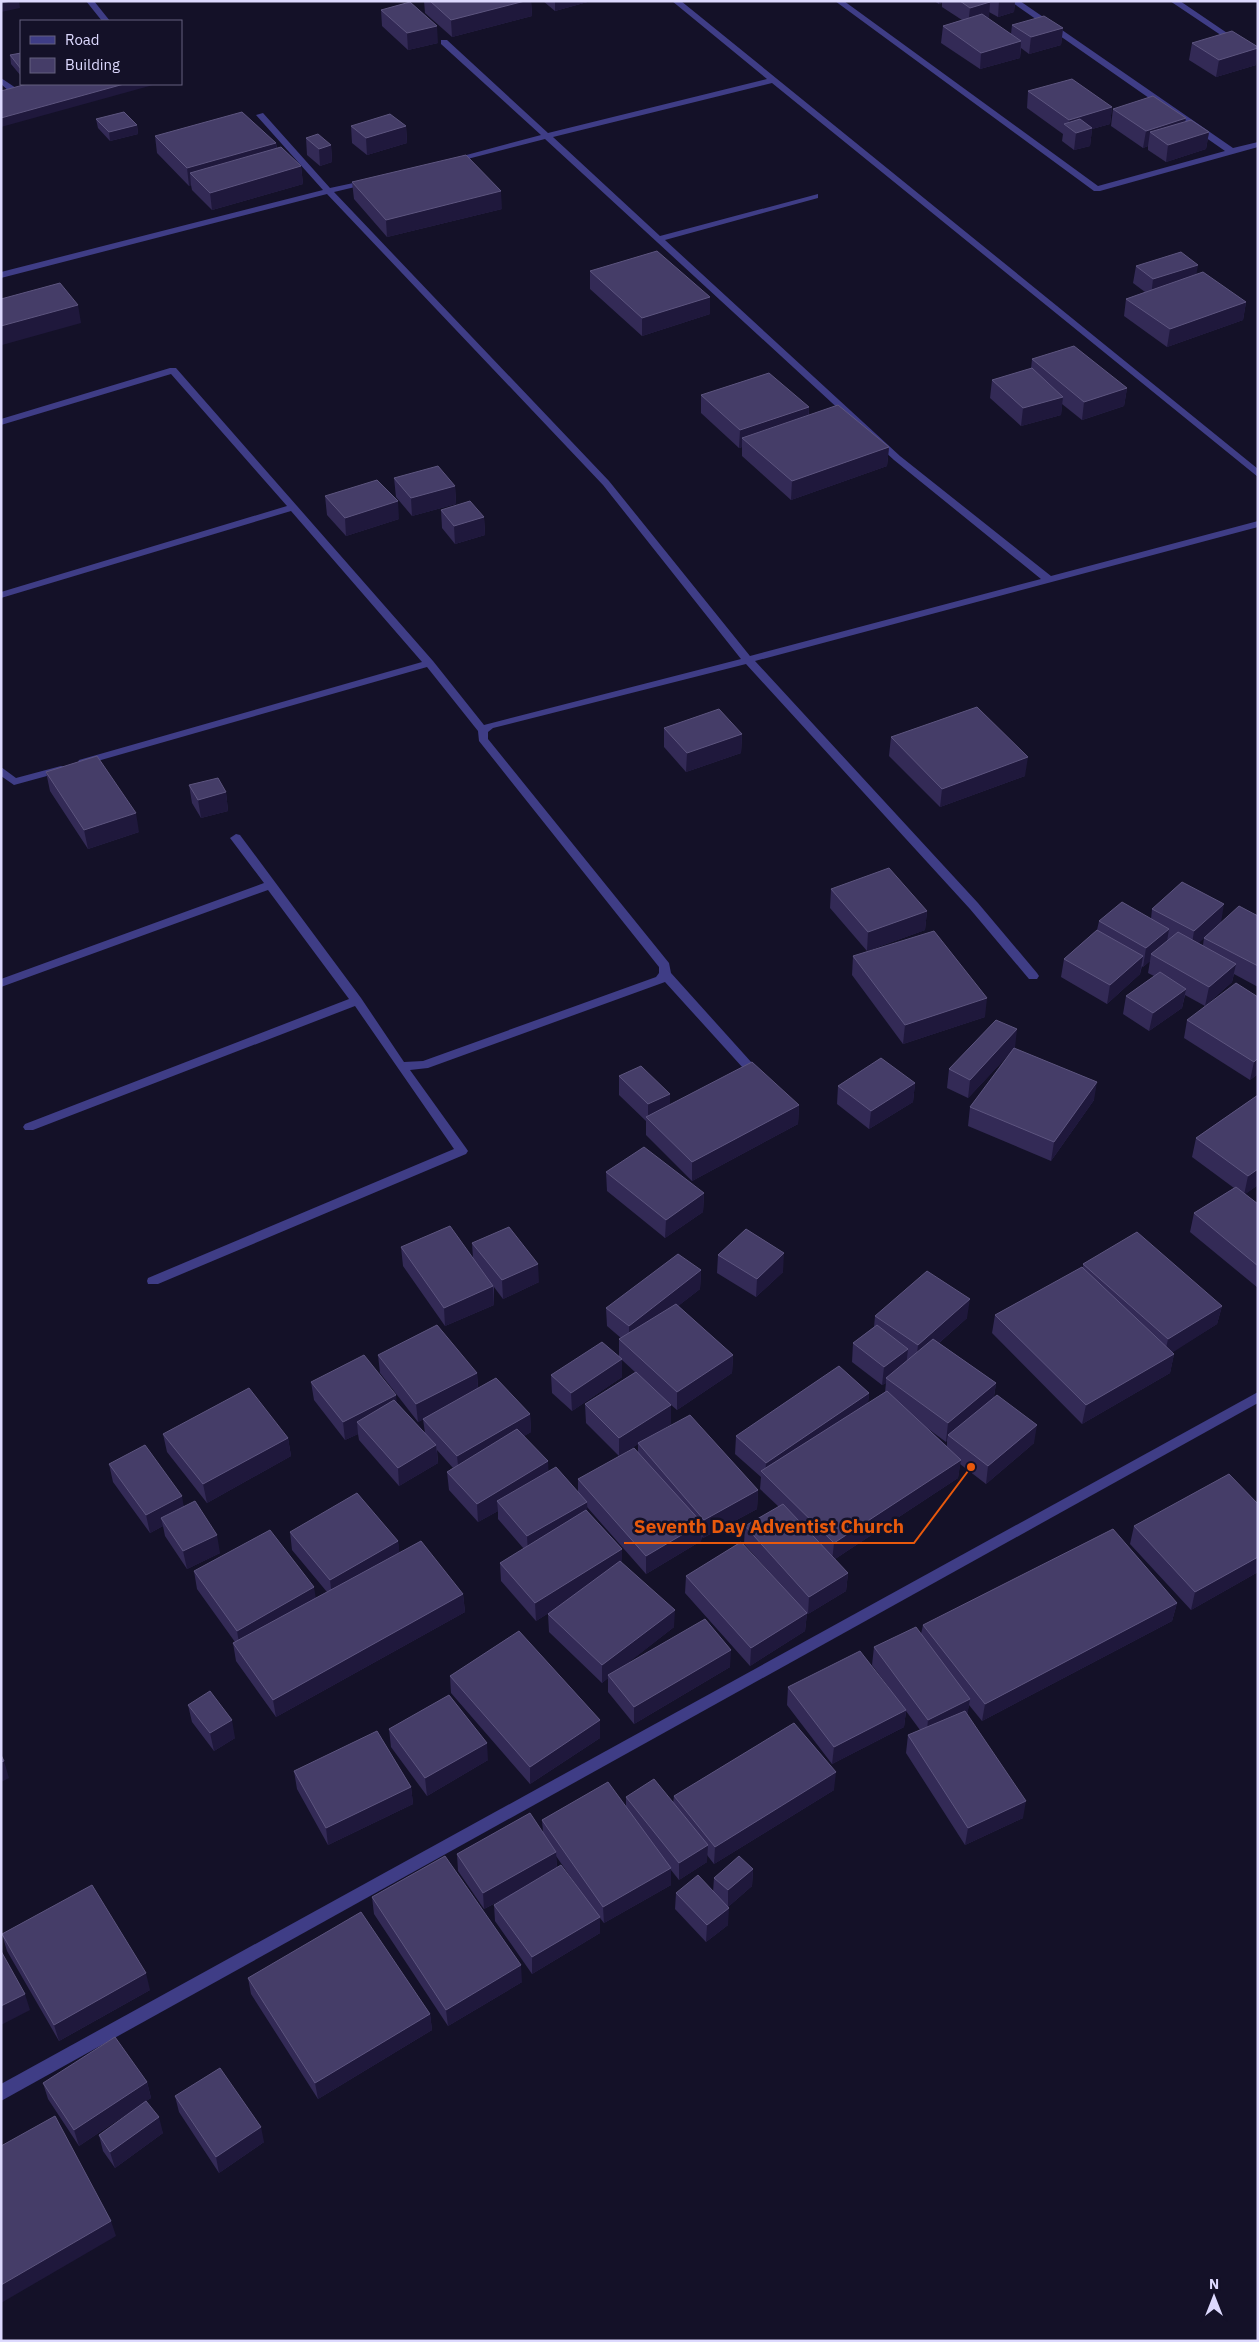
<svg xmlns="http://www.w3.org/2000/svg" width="1259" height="2342" font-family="'IBM Plex Sans',sans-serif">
<rect width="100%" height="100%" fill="#141128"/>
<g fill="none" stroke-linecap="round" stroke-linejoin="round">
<path fill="#3f3d86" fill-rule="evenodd" d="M86,1h8l16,20h-8z
M672,1h9l577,468v8l-486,-394 -219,54 107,99 158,-42v4l-153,42 235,216 151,120 207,-55v6l-503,134 223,242 59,70 2,3 -2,3h-8l-59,-70 -224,-245 -253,64 -5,4v7l181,224 2,10 90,100 2,3 -2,3h-8l-88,-97 -237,86 -18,2 56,78 2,3 -2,3 -308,130h-10l-1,-3 1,-3 306,-129 -99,-143 -322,124h-8l-2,-3 2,-3 324,-125 -81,-109 -267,97v-8l263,-96 -34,-45 6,-4 4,1 121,163 43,64 19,-1 233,-84 3,-4v-6l-180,-226 -1,-10 -51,-64 -340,97h-8l-1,-2 1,-2 343,-98 -131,-151 -290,87v-6l286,-86 -116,-132 -170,51v-6l169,-51h6l257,293 51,64 257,-66 -138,-174 -276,-291 -326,84v-6l322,-82 -67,-75 7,-2 67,75 42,-9v4l-38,9 275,289 141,175 291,-77 -147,-119 -349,-321 -93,24 -4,-3 93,-25 -100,-91v-4h6l101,93 219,-54z
M835,1h9l254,185 127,-35 -215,-150h10l213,147 25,-6v5l-158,44h-6z
M1170,1h10l78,53v6z
M1,78l15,10v4h-6l-9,-8z
M61,766l4,1 1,2 -1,2 -51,14 -13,-9v-9l15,11z"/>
<path fill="#3f3d86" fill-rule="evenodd" d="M1258,1392v11l-1257,698v-17z"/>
</g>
<path fill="#332a56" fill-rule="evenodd" d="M424,1h107l1,15 -80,21 -27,-24z
M543,1h48l-36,10z
M934,1h81l-1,11 -16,5 -9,-5v7l22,15 1,-9 51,3 -2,17 -32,9 -8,-6 -1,10 -40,11 -39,-26 2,-17 19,-6 -20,-13v-4l-3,1z
M381,10l57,33 -30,7 -26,-24z
M1192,43l64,22 -40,12 -27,-17z
M21,53v23l-10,-12 -1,-9z
M1028,91l84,16 -2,17 -18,5 -2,17 -16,4 -12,-9 1,-7 -36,-26z
M1113,109l72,13 24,10 -3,17 -40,13 -18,-12v-4l-5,2 -32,-22z
M96,119l41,6 1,9 -28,7 -12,-13z
M351,126h55l1,17 -40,12 -15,-12z
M155,136l121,7 1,5 24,18 2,18 -91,26 -20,-20 -1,-5 -2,1 -32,-33z
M306,138l25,7 1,17 -12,4 -13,-11z
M352,182l150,27 -115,28 -33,-38z
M1136,266l61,8 49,28 -3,18 -76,27 -43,-31 2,-17 19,-7 -12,-9z
M590,271l120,26v17l-68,22 -52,-47z
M1032,359l95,29 -3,18 -42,14 -20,-16 -1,11 -40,11 -31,-28 2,-18 39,-11z
M701,395l108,12v8l80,32 -2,19 -96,34 -49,-44v-9l-3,1 -38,-35z
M394,478l61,8 1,18 -44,12 -16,-19z
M325,496l74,23 -53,17 -19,-21z
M441,510l43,7 1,18 -30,9 -13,-16z
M664,728l78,6 -1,19 -55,19 -22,-25z
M891,737l134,39 -85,31 -51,-51z
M46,772l93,60 -51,17 -38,-58z
M189,785l37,7 2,19 -27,7 -9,-15z
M831,889l96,22 -2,19 -58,21 -37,-43z
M1152,909l69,14 37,-7v71l-24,-13 -2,8 -27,24 -20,-11 -3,13 -33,23 -26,-17 3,-18 28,-20 -6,-3 2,-12 -7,6 -1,-1 -2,8 -33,30 -46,-27 3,-18 33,-29 2,-9 52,-2zM1213,930l-9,8 -1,7 -5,-2z
M853,956l132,61 -82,27 -51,-69z
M1258,997v77l-8,6 -66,-42 3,-18z
M1014,1048l80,52 -43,61 -83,-35 2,-19 43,-57 -45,48 -21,-10 2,-19z
M619,1076l51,28 129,1 -1,19 -106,57 -46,-46v-14l-27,-26z
M915,1083l-2,19 -44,27 -32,-25 1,-18z
M1258,1095v90l-13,9 13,10v84l-68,-56 4,-19 40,-25 -42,-31 4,-19z
M606,1172l98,21 -1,19 -38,26 -58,-47z
M472,1243l67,39 -36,17 -9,-12v18l-49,21 -42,-60 -2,-19 72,11z
M718,1255l65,17 -27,25 -39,-24z
M1083,1264l139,42 -5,18 -45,28 2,2 -4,19 -88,51 -90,-91 3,-18 88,-48z
M701,1270l-1,19 -22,17 55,49 -1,18 -55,37 -6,-5v19l-22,13 109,53 -1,19 -54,29 -1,-2 -1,5 -55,33 -59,-67v5l35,37v14l52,64 -49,38 105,2 -96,57 -26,-32v-14l-6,5 -53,-51 -1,-18 7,-5 -19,12 -35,-40 -1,-18 24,-14 -26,-30v-8l-20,11 -29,-32 -2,-18 6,-4 -16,-18 1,13 -39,23 -40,-46 -1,-6 -13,6 -31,-40 -3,-18 86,22 28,29 -2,-14 5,-2 -10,5 -38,-49 -2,-18 99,18 1,15 52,26 1,18 -7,4 25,36 29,20v-13l60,-27v-8l-19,12 -33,-33 -1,-19 50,-32 -13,-12v17l-50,34 -20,-18 -1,-18 68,-18v-18l2,-1 -14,-12 -1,-18z
M875,1316l92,2 -28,25 57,40 -2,14 40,46 -48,41 -26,-20 -2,14 -123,81 13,14 -2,18 -38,23 -1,-1 -2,18 -55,35 -65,-73 1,-17 118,35 -60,-67 1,-18 34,-19 -19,-18 1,-12 -26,-23 1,-18 133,-43 -1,10 17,-11 1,-9 -4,2 -30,-23 1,-19 21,-16zM927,1428l19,14 1,-2v6z
M163,1434l125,4 3,18 -84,47 -40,-51z
M109,1464l75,42 36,47 -33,16 -22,-33 -2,-10 -13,7 -37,-51z
M1258,1504v68l-67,38 -61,-66 4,-18z
M290,1532l108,9 1,12 64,41 2,18 -189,105 -40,-56 -3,-18 2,-1 -38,-53 -3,-18 122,27 11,-6 -35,-42z
M1177,1603l-5,18 -190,100 -13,-16 -2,9 56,104 -58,27 -59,-92 2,-18 12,-5 -14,-19 -2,16 -72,37 -45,-59 1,-18 101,1 -17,-23 2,-18 47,-13 2,-9z
M450,1676l150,44v18l-70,46 -79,-91z
M188,1705l47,33 -21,13 -22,-29z
M389,1729l99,31 -61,36 -36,-49z
M294,1771l117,16 2,17 -85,41 -31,-56z
M834,1790l-120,74 -7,-9v7l-28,18 -8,-10v15l-67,38 -4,-5v15l-68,41 -37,-53 -1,-16 17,-10 -27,14 -26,-38 -1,-17 86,-22 -1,-12 84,-13v-10l47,6 1,-7zM556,1856l29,42 -28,-31z
M753,1869l-1,17 -24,21v18l-22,17 -31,-33 1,-16 37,-1 1,-14z
M372,1897l150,85 -74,44 -74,-112z
M2,1934l148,56 -91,51 -52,-90z
M248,1978l182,36 2,16 -114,69 -67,-105z
M147,2082l4,16 -5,3 17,32 -48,35 -12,-17 -4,-16 40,-29 -60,40 -31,-47 -5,-16z
M175,2096l89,46 -45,31 -40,-61z"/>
<path fill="#1f183c" d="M11,1h8l1,7 -19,4v-9z
M525,1h6l1,15 -80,21 -1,-17z
M555,1h36l-36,10z
M939,1h3v2l-3,1z
M999,1h16l-1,11 -16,5z
M990,2l-1,17 -21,6 2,-17z
M437,26l1,17 -30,7 -1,-17z
M1063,28l-2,17 -32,9 2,-17z
M1021,41l-1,17 -40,11 1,-16z
M1258,48v8l-2,9 -40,12 3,-17z
M124,84h28l1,1 -152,42v-9z
M1112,107l-2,17 -18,5 -2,17 -16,4 2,-17 -8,-6 1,-7z
M1186,118l-3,17 -33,-3 -2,14 -5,2 3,-17z
M137,125l1,9 -28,7 -1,-9z
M406,126l1,17 -40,12 -1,-17z
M1209,132l-3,17 -40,13 2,-17z
M276,143l2,18 -88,12 1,12 -2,1 -2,-18z
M331,145l1,17 -12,4 -1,-17z
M301,166l2,18 -91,26 -2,-17z
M501,191l1,18 -115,28 -1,-17z
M1198,265l-3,18 -44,14 2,-18z
M710,297v17l-68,22v-18z
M1246,302l-3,18 -76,27 3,-18z
M78,305l3,18 -79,22 -1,-19z
M1127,388l-3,18 -42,14 2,-18z
M1063,397l-2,18 -40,11 2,-18z
M809,407l-1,18 -66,13v9l-3,1 1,-18z
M889,447l-2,19 -96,34 1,-19z
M455,486l1,18 -44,12 -1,-18z
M398,501l1,18 -53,17 -1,-18z
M484,517l1,18 -30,9 -1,-18z
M742,734l-1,19 -55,19 1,-19z
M1028,757l-3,19 -85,31 2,-18z
M226,792l2,19 -27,7 -3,-18z
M136,813l3,19 -51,17 -4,-19z
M1224,904l-3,19 -30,27 3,-19z
M927,911l-2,19 -58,21 1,-19z
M1169,929l-3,19 -15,6 -1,7 -7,6 3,-19z
M1143,956l-3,18 -33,30 3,-19z
M1236,964l-4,18 -27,24 4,-19z
M1186,989l-4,19 -33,23 4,-18z
M987,998l-2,19 -82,27 2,-19z
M1017,1029l-2,19 -47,50 2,-18z
M1258,1058v16l-8,6 4,-18z
M1097,1082l-3,18 -43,61 3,-19z
M915,1083l-2,19 -44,27 2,-18z
M670,1094v18l-22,6v-14z
M799,1105l-1,19 -106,57v-19z
M1258,1169v16l-14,10 4,-19z
M704,1193l-1,19 -38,26 1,-18z
M784,1253l-1,19 -27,25 1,-18z
M538,1264l1,18 -36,17 -1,-19z
M701,1270l-1,19 -71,55v-18z
M493,1286l1,19 -49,21 -1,-18z
M970,1299l-3,19 -51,45 2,-18z
M1222,1306l-5,18 -53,34 4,-19z
M908,1349l-2,18 -20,11v5l-4,2 2,-18z
M1174,1354l-4,19 -88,51 4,-19z
M733,1355l-1,18 -55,37v-18z
M622,1359v18l-50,34 -1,-18z
M477,1373l1,18 -60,31 -2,-18z
M996,1383l-3,19 -45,33 -1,5 -1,2 2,-19z
M869,1393l-2,18 -102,64 1,-12z
M396,1395l2,18 -41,9 1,12 -13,6 -2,-18z
M671,1405v19l-52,32v-18z
M530,1414l1,18 -72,42 -2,-18z
M1037,1425l-3,18 -48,41 2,-18z
M288,1438l3,18 -84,47 -4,-19z
M436,1445l2,18 -39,23 -1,-18z
M961,1460l-3,18 -126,83 2,-18z
M548,1461l1,18 -52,22 1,10 -20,11 -1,-18z
M758,1490l-1,19 -54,29 1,-18z
M182,1496l3,18 -24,4 2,8 -13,7 -4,-18z
M587,1502l1,18 -60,34 -1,-18z
M702,1523l-1,18 -55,33v-18z
M217,1535l3,18 -33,16 -4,-18z
M398,1541l2,17 -68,40 -2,-18z
M622,1549v18l-86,54 -1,-18z
M1258,1557v15l-67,38 4,-18z
M848,1573l-2,18 -38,23 1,-17z
M314,1587l3,18 -77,44 -3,-18z
M463,1594l2,18 -189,105 -3,-17z
M1177,1603l-5,18 -190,100 3,-17z
M675,1610l-1,17 -64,50 -2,-2v3l-6,5v-18z
M807,1613l-2,18 -55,35 1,-18z
M731,1650l-1,17 -96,57v-17z
M970,1699l-3,17 -41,22 2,-18z
M906,1710l-2,17 -72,37 2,-17z
M232,1720l3,18 -21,13 -4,-18z
M600,1720v18l-70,46v-17z
M487,1743l1,17 -61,36 -2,-18z
M4,1761l5,17 -8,4v-20z
M836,1772l-2,18 -120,74 1,-17z
M411,1787l2,17 -85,41 -2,-17z
M1026,1801l-3,17 -58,27 3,-17z
M708,1845l-1,17 -28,18v-17z
M556,1852l1,17 -73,40 -1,-16z
M671,1868v17l-67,38 -1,-16z
M753,1869l-1,17 -24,21v-17z
M729,1908l-1,17 -22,17 1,-17z
M600,1917v16l-68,41v-17z
M521,1965l1,17 -74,44 -2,-16z
M146,1973l4,17 -91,51 -5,-16z
M25,1994l5,16 -29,15v-19z
M430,2014l2,16 -114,69 -3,-16z
M147,2082l4,16 -72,48 -5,-16z
M159,2117l4,16 -48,35 -5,-16z
M261,2127l3,15 -45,31 -3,-16z
M111,2221l5,15 -115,67v-18z"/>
<path fill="#453d68" stroke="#5d557f" d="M1,1h10l-10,2z
M430,1h95l-74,19z
M960,1h28l2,1 -20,6z
M410,2l27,24 -30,7 -26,-23z
M982,14l39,27 -40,12 -38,-27z
M1044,16l19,12 -32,9 -19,-12z
M1232,31l26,16v1l-39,12 -27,-17z
M21,53v16l-11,-14z
M1072,79l40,28 -43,13 -41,-29z
M27,84h97l-123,34v-27z
M1153,96l33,22 -40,13 -33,-22z
M124,112l13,13 -28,7 -13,-13z
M242,112l34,31 -89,25 -32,-32z
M390,114l16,12 -40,12 -15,-12z
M1080,119l12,9 -16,5 -12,-9z
M1191,120l18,12 -41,13 -18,-13z
M318,134l13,11 -12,4 -13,-11z
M281,147l20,19 -91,27 -20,-20z
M466,155l35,36 -115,29 -34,-38z
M657,251l53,46 -68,21 -52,-47z
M1181,252l17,13 -45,14 -17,-13z
M1203,272l43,30 -76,27 -44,-30z
M60,283l18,22 -77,21v-27z
M1074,346l53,42 -43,14 -52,-43z
M1032,368l31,29 -40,11 -31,-28z
M769,373l40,34 -69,23 -39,-35z
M838,405l51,42 -97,34 -50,-43z
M438,466l17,20 -44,12 -17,-20z
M377,480l21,21 -53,17 -20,-22z
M470,501l14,16 -30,9 -13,-16z
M977,707l51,50 -86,32 -51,-52z
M719,709l23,25 -55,19 -23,-25z
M97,756l39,57 -52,17 -38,-58z
M218,778l8,14 -28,8 -9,-15z
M889,868l38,43 -59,21 -37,-43z
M1182,882l42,22 -30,27 -42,-22z
M1122,902l47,27 -23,19 -47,-27z
M1239,906l19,10v50l-54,-28z
M1097,930l46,26 -33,29 -46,-26z
M934,931l53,67 -82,27 -52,-69z
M1178,932l58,32 -27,23 -58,-33z
M1160,972l26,17 -33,24 -27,-17z
M1236,983l22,14v61l-4,4 -67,-42z
M996,1020l21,9 -47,51 -21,-11z
M1014,1048l83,34 -43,60 -84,-35z
M881,1058l34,25 -44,28 -33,-25z
M752,1062l47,43 -107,57 -46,-45z
M641,1066l29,28 -22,10 -29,-28z
M1258,1095v74l-10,7 -52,-38z
M644,1147l60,46 -38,27 -60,-48z
M1236,1187l22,17v62l-64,-53z
M450,1226l43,60 -49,22 -43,-61z
M509,1227l29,37 -36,16 -30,-37z
M746,1229l38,24 -27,26 -39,-24z
M1137,1232l85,74 -54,33 -85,-75z
M678,1254l23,16 -72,56 -23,-18z
M1082,1267l92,87 -88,51 -91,-90z
M927,1271l43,28 -52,46 -43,-29z
M676,1304l57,51 -56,37 -58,-53z
M437,1325l40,48 -61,31 -38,-49z
M877,1325l31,24 -24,18 -31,-24z
M933,1339l63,44 -48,40 -62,-45z
M602,1342l20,17 -51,34 -20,-18z
M364,1355l32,40 -53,27 -32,-40z
M839,1366l30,27 -103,70 -30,-27z
M636,1372l35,33 -52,33 -34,-34z
M496,1378l34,36 -73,42 -34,-37z
M249,1388l39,50 -85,46 -40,-50z
M887,1391l74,69 -127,83 -73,-72z
M997,1395l40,30 -49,41 -40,-31z
M394,1400l42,45 -38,23 -41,-46z
M690,1415l68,75 -54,30 -66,-77z
M517,1429l31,32 -71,43 -30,-32z
M145,1445l37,51 -36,19 -37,-51z
M634,1448l68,75 -56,33 -68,-77z
M556,1467l31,35 -60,34 -30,-35z
M1229,1474l29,30v53l-63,35 -61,-66z
M357,1493l41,48 -68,39 -40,-48z
M195,1501l22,34 -34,16 -22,-33z
M783,1504l65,69 -39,24 -64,-71z
M586,1510l36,39 -87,54 -35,-40z
M1113,1529l64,74 -192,101 -62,-79z
M270,1530l44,57 -77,44 -43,-60z
M421,1541l42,53 -190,106 -40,-57z
M741,1542l66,71 -56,35 -65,-72z
M620,1561l55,49 -73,55 -54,-51z
M705,1619l26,31 -97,57 -26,-32z
M916,1627l54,72 -42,21 -54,-73z
M519,1631l81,89 -70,47 -80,-91z
M860,1651l46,59 -72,37 -46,-60z
M210,1691l22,29 -22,13 -22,-28z
M449,1695l38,48 -62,35 -36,-49z
M965,1711l61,90 -58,27 -60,-93z
M794,1723l42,49 -121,75 -41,-51z
M377,1731l34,56 -85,41 -32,-57z
M1,1755l3,6 -3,1z
M654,1779l54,66 -29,18 -53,-66z
M608,1782l63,86 -68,39 -61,-87z
M530,1813l26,39 -73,41 -26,-39z
M445,1856l76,109 -75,45 -74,-113z
M739,1856l14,13 -25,21 -14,-12z
M561,1865l39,52 -68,40 -38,-52z
M698,1875l31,33 -22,17 -31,-32z
M92,1885l54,88 -92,52 -52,-91z
M361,1912l69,102 -115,69 -67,-105z
M1,1951l24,43 -24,12z
M115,2037l32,45 -73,48 -31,-47z
M220,2068l41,59 -45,30 -41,-61z
M146,2101l13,16 -49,35 -11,-17z
M55,2116l56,105 -110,64v-139z"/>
<path fill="none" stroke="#e8590c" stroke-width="2" d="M971 1467L914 1543H624"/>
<circle fill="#e8590c" stroke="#141128" stroke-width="2" cx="971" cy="1467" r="5"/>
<g font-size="19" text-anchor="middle" font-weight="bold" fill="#e8590c" stroke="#141128" stroke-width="5" stroke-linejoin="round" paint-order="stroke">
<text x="769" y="1533">Seventh Day Adventist Church</text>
</g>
<rect width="1259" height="2342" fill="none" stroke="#ddd9fe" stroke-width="5"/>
<rect x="20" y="20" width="162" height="65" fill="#141128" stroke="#64617e"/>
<rect x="30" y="36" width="25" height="8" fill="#3f3d86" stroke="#64617e"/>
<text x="65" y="45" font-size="15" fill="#ddd9fe">Road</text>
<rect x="30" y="58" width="25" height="15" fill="#453d68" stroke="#64617e"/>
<text x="65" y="70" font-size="15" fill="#ddd9fe">Building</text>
<g transform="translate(1214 2297)" stroke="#141128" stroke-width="4" paint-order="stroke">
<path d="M0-4L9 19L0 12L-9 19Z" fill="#ddd9fe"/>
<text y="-8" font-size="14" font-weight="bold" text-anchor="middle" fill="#ddd9fe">N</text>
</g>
</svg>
